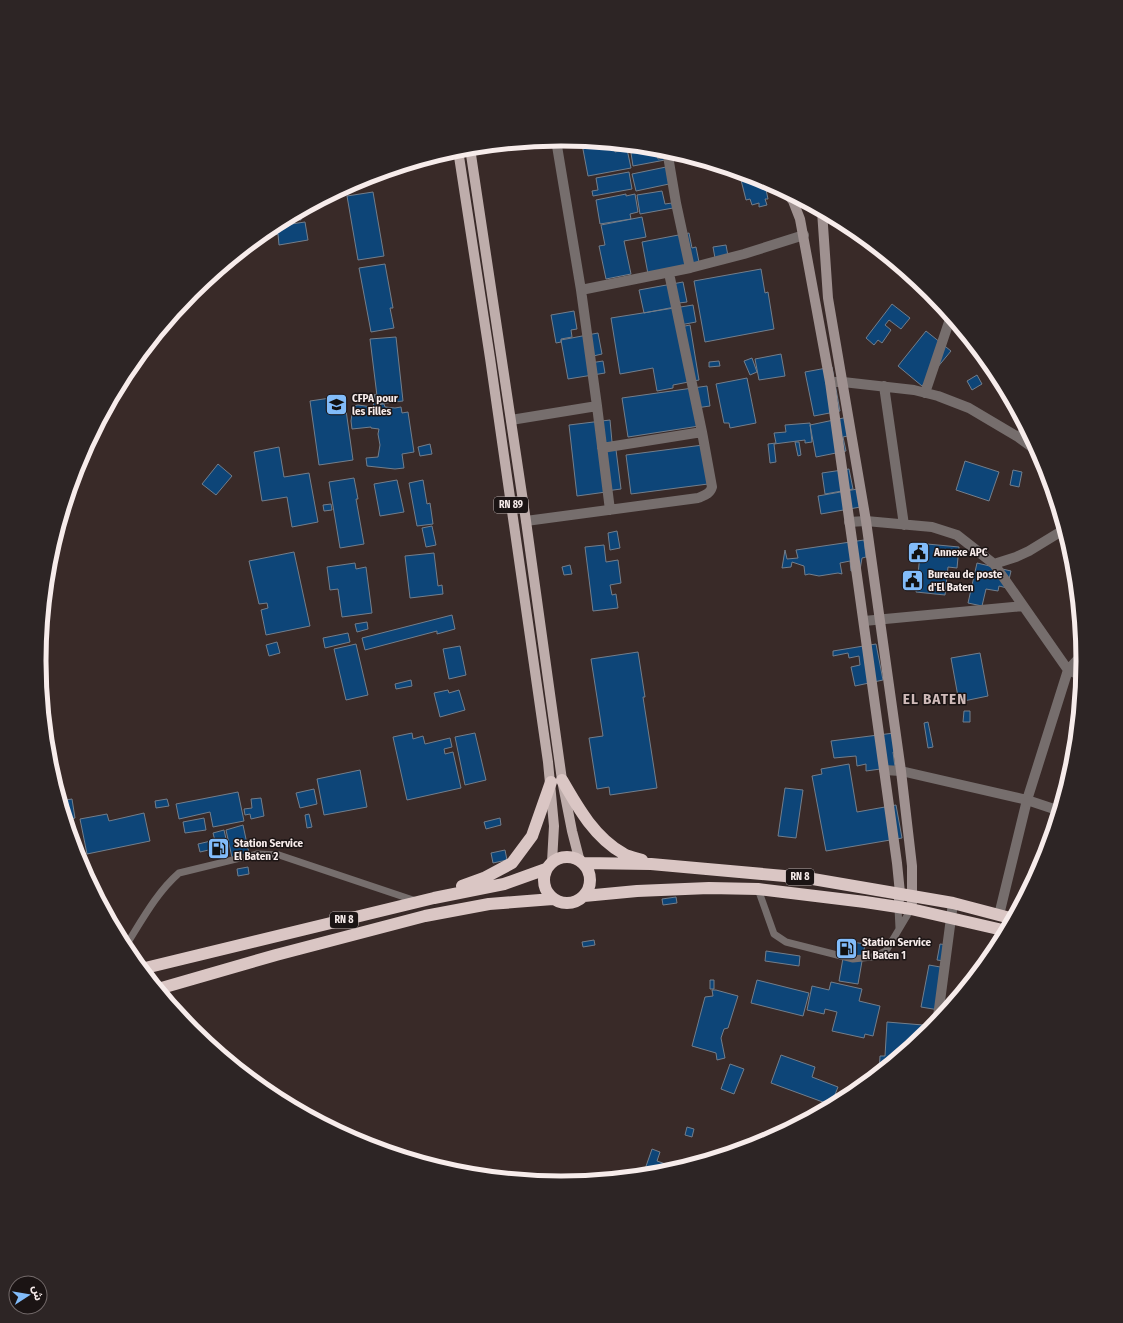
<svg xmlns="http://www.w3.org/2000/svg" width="1123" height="1323" font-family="'Fira Sans Condensed','Noto Sans Arabic',sans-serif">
<rect width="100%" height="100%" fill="#392a28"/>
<path fill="#0d4578" stroke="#737e8b" d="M580,141l34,3 1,8 12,-3 4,19 -43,8 -6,-32h-1z
M633,146l23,2 2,11 6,-1 1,2 -32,6 -2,-13 4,-1z
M666,167l3,17 -33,7 -4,-17z
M629,172l3,17 -39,7 -1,-5 6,-1 -2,-12z
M746,174l18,6 4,19h-3l2,6 -8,2v-4l-7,2 -2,-6 -4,1 -5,-20 6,-2z
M662,191l3,13 7,-1 1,5 -33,6 -3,-19z
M373,192l11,64 -26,4 -11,-64z
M626,194v2l9,-2 3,18 -8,2 1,5 -31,5 -4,-24z
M301,211v9l-12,-1v-1z
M642,217l4,20 -22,4 7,33 -25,5 -7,-33 6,-1 -4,-20z
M305,222l3,18 -29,5 -1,-11 -7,1 -1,-7 1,-1z
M689,233l3,15 4,-1 3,15 -51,12 -6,-32z
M726,245l2,11 -13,2 -2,-11z
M385,264l8,44h-3l4,20 -23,4 -12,-64z
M761,269l4,24 3,-1 6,37 -69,13 -11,-61z
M683,282l4,20 -8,1 1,3 -36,7 -5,-23z
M892,304l18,14 -9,11 -12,-9 -4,5 6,5 -9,13 -4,-3 -4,5 -8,-7z
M693,305l3,17 -16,3v2l10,-2 9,55 -26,5v3l-16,3 -4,-23 -33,6 -9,-56z
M574,311l3,18 -6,1 1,7 -11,2v3l-5,1 -5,-28z
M926,331l25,20 -29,35 -24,-20z
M598,333l4,21 -13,3 1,6 13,-2 2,12 -37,6 -7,-39z
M396,337l7,64 -25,3 -8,-65z
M781,354l4,22 -26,4 -4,-21z
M752,358l5,14 -7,3 -6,-14z
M719,361l1,5 -11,1v-5z
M832,367l8,44 -26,5 -9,-44z
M977,375l5,9 -10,6 -5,-9z
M747,378l9,45 -26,5 -1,-5h-5l-8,-39z
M707,386l3,20 -14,2 3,18 -71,11 -6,-39z
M375,394l1,11 8,-1 1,3 10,1 6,-1 1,6 6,-1 6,40 -12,2 2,14 -9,1 -28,-3 -1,-8 12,-1 2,-12 -2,-11 1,-5 -8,-1v-1l-19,2 -1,-8 2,-15 5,-1 15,2z
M344,396l9,64 -34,5 -9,-64z
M848,417l4,18 -9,2 3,14 -30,6 -6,-32z
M610,420l2,22h3l6,47 -15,2v1l-29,4 -8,-71z
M810,423l2,19 -7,1v-3l-31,4 2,18 -6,1 -2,-19 8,-1 -2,-10 12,-1 -1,-7z
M795,442h4l2,13 -3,1z
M430,444l2,10 -12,2 -2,-9z
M703,445l5,39 -77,10 -5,-39z
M279,447l5,30 25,-4 9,49 -26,5 -5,-30 -25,4 -8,-49z
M965,461l34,11 -10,29 -33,-11z
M218,464l14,12 -16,19 -14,-11z
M849,469l4,20 -28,5 -3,-21z
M1013,470l9,2 -3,15 -9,-2z
M354,478l4,21h-2l8,45 -24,4 -11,-66z
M397,480l7,32 -24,4 -6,-32z
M423,480l4,24 3,-1 3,21 -16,2 -8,-43z
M863,488l3,18 -45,8 -3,-18z
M331,504l1,6 -8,1 -1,-6z
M432,526l4,19 -10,2 -4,-19z
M617,531l3,17 -10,2 -2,-17z
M864,540l2,17 -4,1 -2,12 -9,1 -1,-10 -10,2 2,11 -4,-1 -19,3 -10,-2 -4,1 -1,-9 -12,-4 -1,5 -9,1 3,-18 2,9 11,-1 -2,-8z
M927,544l32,3 -2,21 -9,-1 -3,28 -29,-3 4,-37 5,1z
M604,545l2,17 12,-2 3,23 -11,2 2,10 4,-1 2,14 -25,3 -8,-64z
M294,552l16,74 -44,9 -5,-25 7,-2 -1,-5 -8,1 -10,-43z
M434,553l4,33 4,-1 1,9 -33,4 -5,-42z
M355,563l1,6 10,-2 6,46 -30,4 -4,-28 -8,1 -3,-23z
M977,563l34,8 -4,17 -8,-2 -1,5 -12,-2 -4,17 -14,-3z
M570,565l2,9 -8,1 -2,-8z
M452,615l3,14 -18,5v-3l-72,19 -3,-12z
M367,622l1,7 -11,3 -2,-8z
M348,633l2,9 -25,6 -2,-10z
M277,642l3,11 -11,3 -3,-11z
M356,644l12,51 -22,5 -12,-51z
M876,644l7,36 -28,6 -4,-19 9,-2 -1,-9 -10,2 -1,-5 -15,3v-5z
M460,646l6,29 -17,4 -6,-30z
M638,652l7,45h-2l14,91 -47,7 -1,-8 -12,2 -8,-51 14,-2 -12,-77z
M980,653l8,43 -29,6 -8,-44z
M411,680l1,6 -16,3 -1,-5z
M448,690l1,3 10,-3 6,20 -25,7 -6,-24z
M964,711h6v11h-7z
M928,722l5,25 -5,1 -4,-25z
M412,733l1,6 10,-3 2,8 25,-6 2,9 -8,2 1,5 8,-2 8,36 -54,12 -14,-63z
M475,733l11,47 -21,5 -10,-48z
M894,733l2,19h-3l2,15 -29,4v-7l-9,2 -1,-10 -22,2 -3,-17z
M849,764l8,48 39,-7 6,33 -76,13 -14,-75 10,-2 -1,-5z
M360,770l7,37 -43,8 -7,-36z
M785,788l18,2 -7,48 -18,-2z
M314,789l3,15 -17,4 -4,-15z
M238,792l6,29 -31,6 -3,-15 -31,7 -3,-15z
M261,798l3,18 -13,3 -1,-5 -5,1 -1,-6 8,-1 -1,-9z
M72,799l3,19 -9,2 -6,-19z
M167,799l2,7 -13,2 -1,-7z
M144,813l6,28 -63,13 -7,-35 27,-5 2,7z
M309,814l3,13 -5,1 -2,-13z
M204,818l2,12 -21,3 -2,-11z
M500,818l1,7 -15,4 -2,-7z
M1053,818l4,1 -8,28z
M243,825l7,33 -17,4 -7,-32z
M224,830l3,13 -11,2 -3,-12z
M211,841l2,8 -13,3 -2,-8z
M505,850l2,10 -14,3 -2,-10z
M248,867l1,7 -11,2 -1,-7z
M676,897l1,6 -14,2 -1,-6z
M594,940l1,5 -12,2 -1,-5z
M846,941l19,3 -7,40 -19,-3z
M940,944l8,1 -4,16 -7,-1z
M766,951l34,5 -1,10 -34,-5z
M929,965l17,3 -7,42 -18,-3z
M710,980h4v9h-4z
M757,980l52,13 -6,23 -52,-13z
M831,982l31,7 -3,12 21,5 -7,30 -8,-2 -1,4 -32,-7 5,-19 -12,-3 -1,5 -17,-4 5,-24 17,4z
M712,990h4l22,6 -10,32 -4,1 -3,9 4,20 -8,2 -1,-7 -24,-7 13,-49 8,-1z
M887,1022l48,4 -4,5 -52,43 1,-18h5z
M781,1055l34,12 -3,10 26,10 -7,18 -60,-22z
M730,1064l14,5 -10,25 -13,-5z
M687,1127l7,2 -2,8 -7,-2z
M652,1149l8,3 -3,9 17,6 -1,4 -19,4 -10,-3z"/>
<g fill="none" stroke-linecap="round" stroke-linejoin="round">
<path stroke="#766e6d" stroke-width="7" d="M758,889l16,45 12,8 67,17 19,-2 14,-6 25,-42
M898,908l1,20
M125,947c16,-25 31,-54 54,-74l78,-19 22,1 137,46"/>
<path stroke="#766e6d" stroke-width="10" d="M556,140l25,150 16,116 13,104
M667,150l9,53 14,65
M581,290l109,-22 54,-14 60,-19
M830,382h13l71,8 24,6 31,12 49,29 9,-7
M884,386l20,139
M925,393l26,-77
M511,420l86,-14
M1018,437l22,16
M602,448l100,-16 -33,-159
M526,521l172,-23c7,-3 12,-4 14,-11l-10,-55
M849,522l17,-1 66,6 25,8 37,29 74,106 -41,130 -28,115
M994,564l22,-7 13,-6 36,-22
M864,621l159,-15
M1083,676l-15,-6 15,-16
M884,770l17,1 126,29 33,11
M937,1024l16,-121"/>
<path stroke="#9f9190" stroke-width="10" d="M785,191l8,10 7,18 30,163 67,481 3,30 -1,7
M822,211l6,87 38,223 35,250 11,95v37"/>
<path stroke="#beadab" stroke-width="10" d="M470,148l56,373 36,259 10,51 8,31
M458,150l32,208 58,404 6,64 -2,36"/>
<path stroke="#dac6c4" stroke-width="12" d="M562,780c16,28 33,58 62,74 6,3 12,4 18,6
M544 880a23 23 0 1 1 46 0a23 23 0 1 1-46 0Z
M583,863l68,1 156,14 146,25 61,16
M462,886l22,-8 28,-15 20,-27 19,-54
M584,896l53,-5 72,-3 49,1 107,13 46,7 96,22
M141,969l293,-71 70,-14 42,-15
M158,989l118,-34 149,-39 64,-12 64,-5"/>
</g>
<defs>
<symbol id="university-square" viewBox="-11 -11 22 22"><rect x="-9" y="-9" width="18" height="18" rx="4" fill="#82bcfa" stroke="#1b1414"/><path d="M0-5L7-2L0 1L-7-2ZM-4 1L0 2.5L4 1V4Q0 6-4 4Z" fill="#111"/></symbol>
<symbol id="civic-square" viewBox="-11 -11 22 22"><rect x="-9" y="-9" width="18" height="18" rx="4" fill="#82bcfa" stroke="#1b1414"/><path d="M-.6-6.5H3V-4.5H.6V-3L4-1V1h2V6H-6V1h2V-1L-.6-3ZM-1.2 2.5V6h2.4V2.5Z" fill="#111"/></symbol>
<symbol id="fuel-square" viewBox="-11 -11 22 22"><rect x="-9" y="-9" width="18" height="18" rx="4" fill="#82bcfa" stroke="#1b1414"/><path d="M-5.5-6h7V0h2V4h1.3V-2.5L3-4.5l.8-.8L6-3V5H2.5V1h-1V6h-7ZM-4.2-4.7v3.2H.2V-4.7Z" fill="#111"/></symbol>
</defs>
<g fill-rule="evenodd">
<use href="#university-square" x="324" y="392" width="25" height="25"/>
<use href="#civic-square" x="906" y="540" width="25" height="25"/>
<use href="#civic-square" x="900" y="568" width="25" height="25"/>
<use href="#fuel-square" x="206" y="836" width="25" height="25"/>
<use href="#fuel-square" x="834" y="936" width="25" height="25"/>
</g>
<g text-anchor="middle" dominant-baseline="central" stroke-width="3" stroke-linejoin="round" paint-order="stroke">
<g fill="#1b1414" stroke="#b5abaa" stroke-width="1">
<rect x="494" y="497" width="34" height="16" rx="3"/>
<rect x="786" y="869" width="28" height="16" rx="3"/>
<rect x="330" y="912" width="28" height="16" rx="3"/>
</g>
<g font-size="10" font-weight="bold" fill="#f7eceb">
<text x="511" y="505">RN 89</text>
<text x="800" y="877">RN 8</text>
<text x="344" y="920">RN 8</text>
</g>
<g font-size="11" font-weight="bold" fill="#f7eceb" stroke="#1b1414" text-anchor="start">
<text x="352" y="398">CFPA pour<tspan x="352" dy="13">les Filles</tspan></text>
<text x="934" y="552">Annexe APC</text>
<text x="928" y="574">Bureau de poste<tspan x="928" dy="13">d'El Baten</tspan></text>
<text x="234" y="843">Station Service<tspan x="234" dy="13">El Baten 2</tspan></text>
<text x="862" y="942">Station Service<tspan x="862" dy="13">El Baten 1</tspan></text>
</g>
<g font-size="15" font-weight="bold" letter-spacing="1" fill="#cfbab9" stroke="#1b1414">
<text x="935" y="699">EL BATEN</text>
</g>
</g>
<path d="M0 0H1123V1323H0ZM46 661a515 515 0 1 1 1030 0a515 515 0 1 1-1030 0Z" fill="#2d2525" fill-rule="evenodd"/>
<path fill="none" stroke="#f7eceb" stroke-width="5" d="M46 661a515 515 0 1 1 1030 0a515 515 0 1 1-1030 0Z"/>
<g transform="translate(28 1295) rotate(78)"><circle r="19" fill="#1b1414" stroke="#736a6a"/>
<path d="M0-3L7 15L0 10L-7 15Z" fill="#82bcfa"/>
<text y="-6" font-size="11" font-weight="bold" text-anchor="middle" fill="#f7eceb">ش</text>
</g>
</svg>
